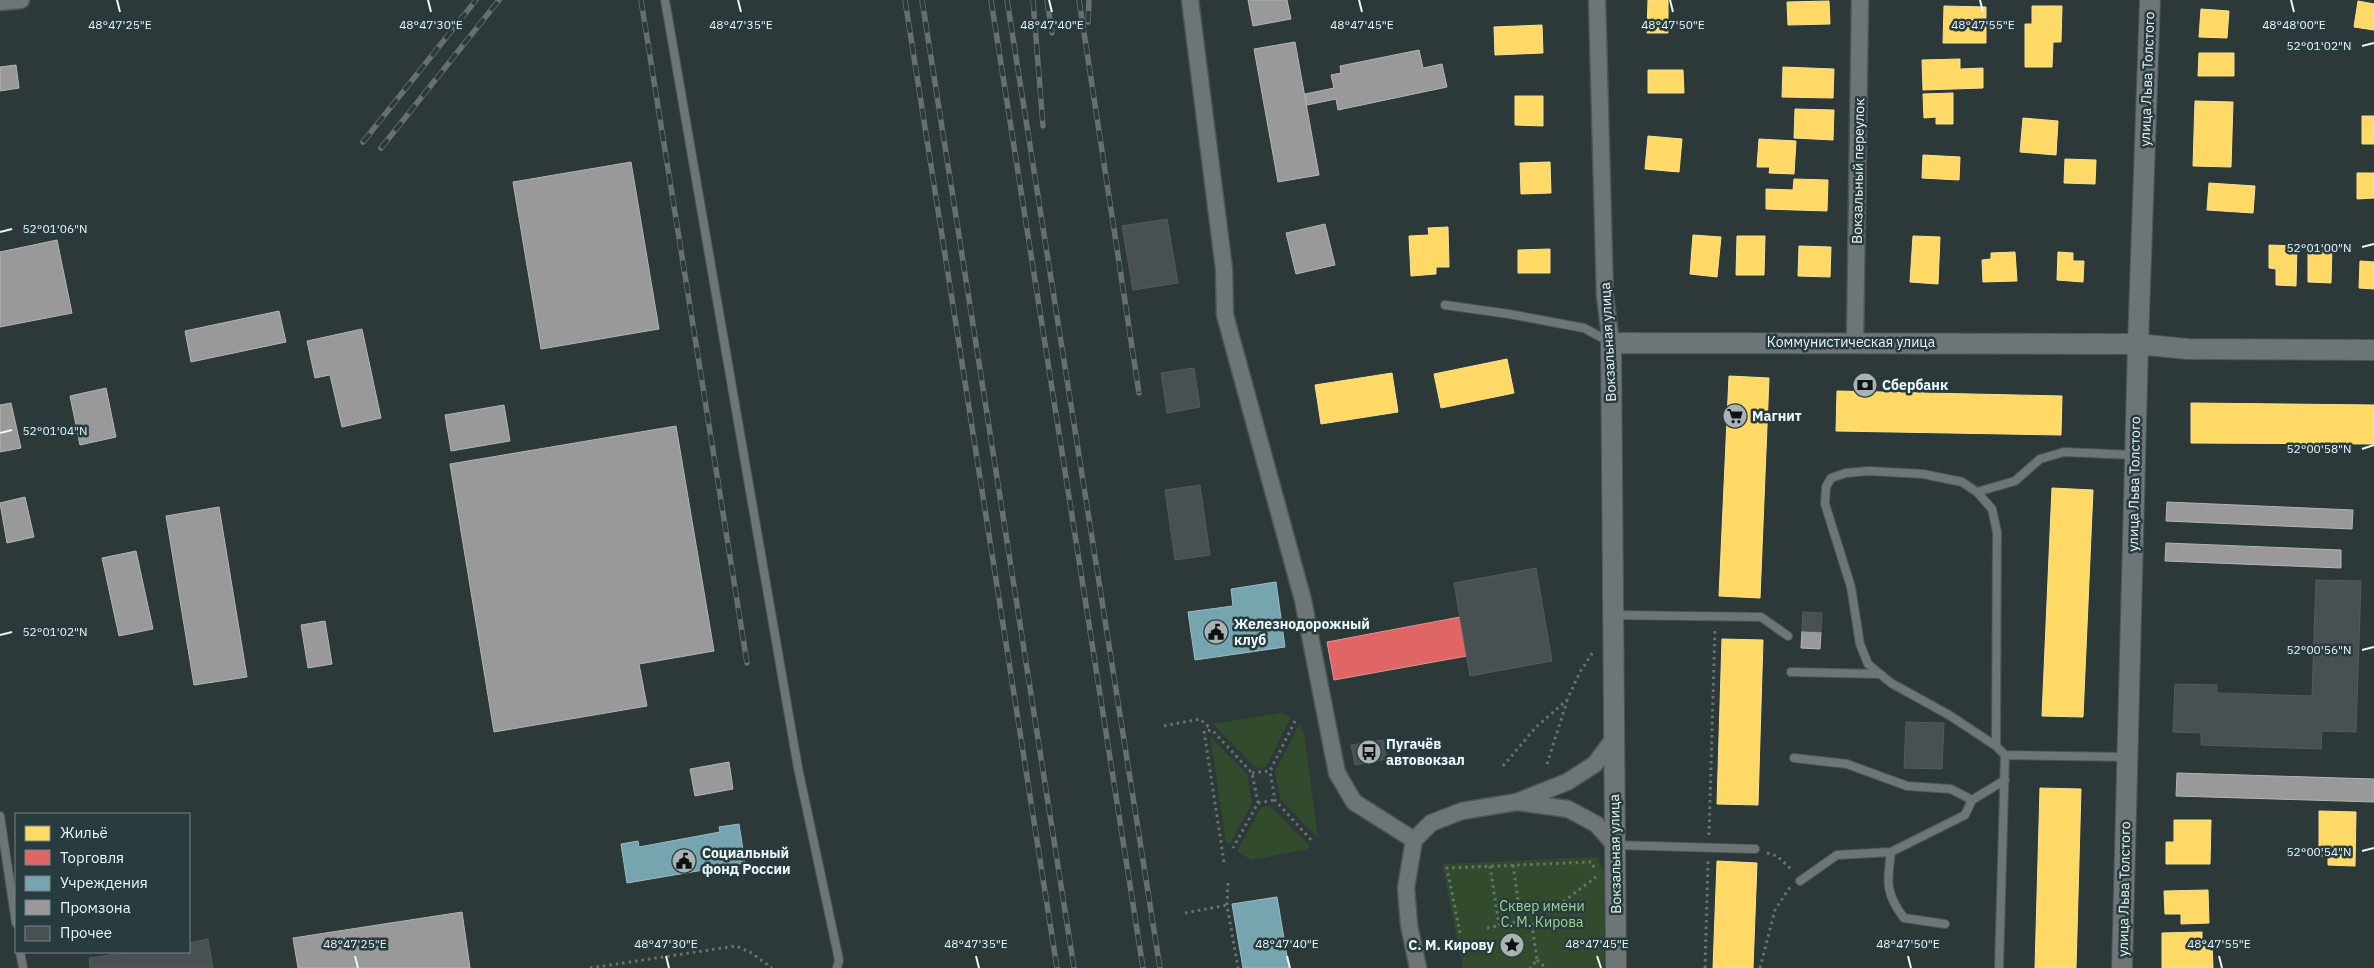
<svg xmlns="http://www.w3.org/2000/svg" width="2374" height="968" font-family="'IBM Plex Sans',sans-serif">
<rect width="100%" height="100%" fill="#2d3839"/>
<path fill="#334b2d" d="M1281,713l10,4 -25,50 -10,1 -43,-44z
M1299,725l5,8 14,105 -37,-38 -6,-28z
M1210,736l37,38 5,29 -22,41 -4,-2z
M1270,806l40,40 -3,3 -56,11 -14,-9 24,-44z
M1597,857l7,15v96h-141l-21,-104z"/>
<path fill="#ffd966" stroke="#f9e292" d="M1648,0h20v33h-21z
M1829,1l1,23 -42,1 -1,-23z
M2358,1l16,3v26l-20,-3z
M1944,6l42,1v36h-43z
M2032,6h30l-1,36h-8l-1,25h-27v-43h7z
M2201,9l28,2 -2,27 -28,-1z
M1542,25l1,28 -48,2 -1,-28z
M2199,53h35v23h-36z
M1960,59v10l23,-1v20l-60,2 -1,-30z
M1783,67l51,2 -1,29 -51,-1z
M1648,70h35l1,23h-36z
M1953,93v31h-17v-7l-12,1 -1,-24z
M1515,96h28v30l-28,-1z
M2195,101l38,1 -2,65 -38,-1z
M1795,109l39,1 -1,30 -39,-2z
M2362,116h12v28h-12z
M2023,118l35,3 -2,34 -36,-3z
M1648,136l34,3 -3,33 -34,-3z
M1759,139l37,2 -2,33 -25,-1 1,-6h-13z
M1923,155l37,2 -1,23 -37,-2z
M2065,159l31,1 -1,24 -31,-1z
M1550,162l1,31 -30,1 -1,-31z
M2357,173h17v25l-17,1z
M1794,179l34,1 -1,31 -61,-2v-20l27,1z
M2209,183l46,3 -2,27 -46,-3z
M1448,227l1,40h-13v7l-25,2 -2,-40 20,-1 -1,-7z
M1693,235l28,2 -4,40 -27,-3z
M1737,236h28l-1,39h-28z
M1913,236l27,1 -2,47 -28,-2z
M2269,245l28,1 -1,40 -20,-1v-16l-7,-1z
M1799,246l32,1 -1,30 -32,-1z
M2308,246h24l-1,37 -23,-1z
M1550,249v24h-32v-23z
M2015,252l2,29 -34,1 -1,-22 9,-1v-6z
M2058,252l15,1v8h11l-1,21 -26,-2z
M2360,261l14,1v27l-15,-1z
M1507,359l7,34 -73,15 -7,-34z
M1392,373l6,39 -77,12 -6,-39z
M1729,376l40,2 -9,220 -41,-2z
M1837,391l225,5 -1,39 -225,-4z
M2191,403l183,2v39l-183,-1z
M2052,488l41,2 -10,227 -41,-1z
M1722,639l41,1 -5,165 -41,-1z
M2040,788l41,1 -5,179h-41z
M2319,811l37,1 -1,54 -27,-1v-9h-9z
M2174,820h37l-1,44h-44v-22h8z
M1717,861l40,2 -4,105h-40z
M2208,890l1,33 -28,1v-10h-16l-1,-23z
M2202,932v9h10l1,27h-51v-35z"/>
<path fill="#e06666" stroke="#e39192" d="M1460,617l7,39 -133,24 -7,-38z"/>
<path fill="#76a5af" stroke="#99bdc5" d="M1276,582l9,65 -90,13 -7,-48 45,-6 -2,-17z
M739,824l6,39 -118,20 -6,-39 17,-3 1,6 81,-15 -1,-5z
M1277,897l12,71h-46l-11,-64z"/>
<path fill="#999" stroke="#b1b5b5" d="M1248,0h39l4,19 -38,7z
M1295,42l24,133 -41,7 -24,-133z
M1419,50l4,18 19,-4 5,23 -109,23 -2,-11 -29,6 -2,-11 29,-6 -3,-13 10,-2 -1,-7z
M16,65l3,23 -19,3v-24z
M631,162l28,167 -118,20 -28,-167z
M1325,224l10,41 -39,9 -10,-41z
M57,240l15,73 -72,14v-75z
M279,311l7,31 -95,20 -6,-31z
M362,329l19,89 -39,9 -12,-52 -15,3 -8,-37z
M106,388l10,49 -36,8 -10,-49z
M11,403l10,45 -21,4v-47z
M504,405l6,36 -59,10 -6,-36z
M676,426l38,225 -75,13 8,42 -153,26 -44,-268z
M25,497l9,40 -27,6 -7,-40z
M2167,502l186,8 -1,19 -186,-8z
M219,507l28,170 -53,8 -28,-169z
M2166,543l175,7v18l-176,-7z
M136,551l17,78 -34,7 -17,-78z
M325,621l7,43 -24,4 -7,-43z
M1802,631l19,1 -1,17 -19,-1z
M729,762l4,27 -38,7 -5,-27z
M2177,773l197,6v23l-198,-6z
M462,912l8,56h-172l-5,-30z"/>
<path fill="#485053" stroke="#535b5e" d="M1167,219l11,64 -45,7 -11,-64z
M1194,368l6,39 -33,6 -6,-40z
M1200,485l10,70 -35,5 -10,-70z
M1536,568l16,93 -82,15 -16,-93z
M2316,580l45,1 -5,151 -34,-1 -1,18 -120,-4v-12l-28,-1 2,-48 42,1v8l95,3z
M1803,612l19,1 -1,19 -19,-1z
M1906,722l38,1 -2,46 -38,-1z
M1383,740l4,19 -32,6 -4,-20z
M208,939l5,29h-123l-1,-10 42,-6h58v-9z"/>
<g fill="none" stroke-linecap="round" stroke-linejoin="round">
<defs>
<path id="service" d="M665,0l133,768 41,192 -2,8
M1445,305l64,9 75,14 26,14
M1977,492l38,-11 25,-22 24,-7 70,3
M1614,615l147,2 27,19
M1791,672l88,2
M1996,746l-47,-31 -58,-32 -23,-19 -8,-20 -9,-57 -26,-83 1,-17 5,-9 15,-5 23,-2 54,3 39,8 15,10 15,17 5,23 -1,214 9,9 121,2
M1794,758l53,6 60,22 44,3 21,11
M0,816l16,107
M1615,845l140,4
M1800,881l37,-26 54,-3
M1945,924l-41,-6c-19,-25 -17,-36 -13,-66l74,-37 7,-15 33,-20
M20,952l3,16
M1999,968l6,-213"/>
<path id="minor" d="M1190,0l34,269 1,46 78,285 34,173 17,29 60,38
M1597,0l8,296 6,47
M0,2l21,-2
M1855,342l5,-342
M1519,801l48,-19 28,-18 18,-24
M1418,968l-9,-43 -3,-37 8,-48 17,-17 31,-12 55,-9 51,7 28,15 19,21"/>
<path id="tertiary" d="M1616,968l-5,-625 527,1 49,5 187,1
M2122,968l16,-624 12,-344"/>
</defs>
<use href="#service" stroke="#4c5657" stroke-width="10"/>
<use href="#minor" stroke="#4c5657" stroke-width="19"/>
<use href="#tertiary" stroke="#4c5657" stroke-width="22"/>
<path stroke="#6a7273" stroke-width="3" stroke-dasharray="2.5 4" stroke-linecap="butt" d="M1295,721l-25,50 5,29 38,42
M1164,726l36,-7 11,10
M1547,764l20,-63
M1503,766l33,-39 31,-27 13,-28 13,-20
M1252,773l18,-2
M1258,803l17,-3
M1709,835l6,-206
M1767,853l10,3 15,14
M1224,862l-20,-131 8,-1 40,43 6,30 -25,45
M1513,865l8,56
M1490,866l9,59
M1228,883l-1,22 11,63
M1185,913l42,-8
M1532,925l64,-48
M1487,928l34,-7 11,4 5,35 -7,8
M1460,933l-13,-65 145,-6 2,6
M1537,960l9,8
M590,968l146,-22 14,6 22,16
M1705,968l3,-107
M1760,968l15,-58 15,-23"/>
<use href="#service" stroke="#6e7576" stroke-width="8"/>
<use href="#minor" stroke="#6e7576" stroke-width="16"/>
<use href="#tertiary" stroke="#6e7576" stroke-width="20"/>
<defs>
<path id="rail" d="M641,0l106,663
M905,0l152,968
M922,0l152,968
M991,0l152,968
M1007,0l153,968
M1033,0l10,126
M1047,0l5,33
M1079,0l60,393
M1088,22l1,-22
M363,142l113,-142
M381,148l118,-148"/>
</defs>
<use href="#rail" stroke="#686f70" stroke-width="5.5"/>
<use href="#rail" stroke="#283b3e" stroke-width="4" stroke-dasharray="11" stroke-linecap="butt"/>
</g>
<path fill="none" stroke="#eaf6f7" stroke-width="2" d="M117,0l3,12M428,0l3,12M738,0l3,12M1049,0l3,12M1359,0l3,12M1670,0l3,12M1980,0l3,12M2291,0l3,12M2362,46l12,-3M0,232l12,-3M2362,247l12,-3M0,433l12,-3M2362,449l12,-4M0,635l12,-3M2362,650l12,-3M2362,851l12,-3M355,956l3,12M666,956l3,12M976,956l3,12M1287,956l3,12M1597,956l4,12M1908,956l3,12M2219,956l3,12"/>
<defs>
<symbol id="bank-disc" viewBox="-11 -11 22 22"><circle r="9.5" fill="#a8b4b4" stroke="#283b3e"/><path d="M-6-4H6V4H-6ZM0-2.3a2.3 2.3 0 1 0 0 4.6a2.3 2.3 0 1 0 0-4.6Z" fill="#111"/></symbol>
<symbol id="supermarket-disc" viewBox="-11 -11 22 22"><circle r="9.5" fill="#a8b4b4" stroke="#283b3e"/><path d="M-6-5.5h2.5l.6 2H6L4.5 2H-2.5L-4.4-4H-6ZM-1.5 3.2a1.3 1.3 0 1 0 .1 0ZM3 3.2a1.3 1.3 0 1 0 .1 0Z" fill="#111"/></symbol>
<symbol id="civic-disc" viewBox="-11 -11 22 22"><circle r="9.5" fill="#a8b4b4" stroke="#283b3e"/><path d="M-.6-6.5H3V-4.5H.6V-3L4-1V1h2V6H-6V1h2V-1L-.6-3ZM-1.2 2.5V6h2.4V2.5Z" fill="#111"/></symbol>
<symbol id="bus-disc" viewBox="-11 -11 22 22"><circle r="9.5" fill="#a8b4b4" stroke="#283b3e"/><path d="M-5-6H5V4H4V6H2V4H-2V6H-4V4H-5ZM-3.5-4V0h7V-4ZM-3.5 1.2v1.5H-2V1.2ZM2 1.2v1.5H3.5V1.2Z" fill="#111"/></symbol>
<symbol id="sight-disc" viewBox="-11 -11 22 22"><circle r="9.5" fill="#a8b4b4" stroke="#283b3e"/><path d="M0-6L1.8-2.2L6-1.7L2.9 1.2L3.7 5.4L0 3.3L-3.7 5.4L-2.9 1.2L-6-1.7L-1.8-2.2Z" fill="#111"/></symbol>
</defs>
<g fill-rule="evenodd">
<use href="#bank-disc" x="1851" y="371" width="28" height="28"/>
<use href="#supermarket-disc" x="1721" y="402" width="28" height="28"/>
<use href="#civic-disc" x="1202" y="618" width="28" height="28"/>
<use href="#bus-disc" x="1355" y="738" width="28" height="28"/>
<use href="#civic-disc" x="670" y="847" width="28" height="28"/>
<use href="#sight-disc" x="1498" y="931" width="28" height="28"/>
</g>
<g text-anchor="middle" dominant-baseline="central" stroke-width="5" stroke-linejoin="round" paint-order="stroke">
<g font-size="14" fill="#eaf6f7" stroke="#283b3e">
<text transform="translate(2147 79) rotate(-88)">улица Льва Толстого</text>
<text transform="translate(1858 171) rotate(-89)">Вокзальный переулок</text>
<text transform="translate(1608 342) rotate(-93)">Вокзальная улица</text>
<text x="1851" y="342">Коммунистическая улица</text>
<text transform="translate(2134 484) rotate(-89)">улица Льва Толстого</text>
<text transform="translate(1615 854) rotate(-91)">Вокзальная улица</text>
<text transform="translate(2124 889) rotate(-89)">улица Льва Толстого</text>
</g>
<g font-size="14" font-weight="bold" fill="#eaf6f7" stroke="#283b3e" text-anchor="start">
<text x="1882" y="385">Сбербанк</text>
<text x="1752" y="416">Магнит</text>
<text x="1234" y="624">Железнодорожный<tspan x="1234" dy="16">клуб</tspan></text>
<text x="1386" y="744">Пугачёв<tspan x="1386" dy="16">автовокзал</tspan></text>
<text x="702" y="853">Социальный<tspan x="702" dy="16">фонд России</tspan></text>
<text x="1494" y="945" text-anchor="end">С. М. Кирову</text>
</g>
<g font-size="14" fill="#a0d38f" stroke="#283b3e">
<text x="1542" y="906">Сквер имени<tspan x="1542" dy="16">С. М. Кирова</tspan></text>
</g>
</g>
<g font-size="12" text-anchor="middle" fill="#eaf6f7" stroke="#283b3e" stroke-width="5" stroke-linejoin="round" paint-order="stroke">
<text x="120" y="29">48°47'25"E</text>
<text x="431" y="29">48°47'30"E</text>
<text x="741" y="29">48°47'35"E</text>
<text x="1052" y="29">48°47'40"E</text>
<text x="1362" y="29">48°47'45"E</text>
<text x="1673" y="29">48°47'50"E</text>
<text x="1983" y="29">48°47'55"E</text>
<text x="2294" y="29">48°48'00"E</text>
<text x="2319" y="50">52°01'02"N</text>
<text x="55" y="233">52°01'06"N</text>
<text x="2319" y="252">52°01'00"N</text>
<text x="55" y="435">52°01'04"N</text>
<text x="2319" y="453">52°00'58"N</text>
<text x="55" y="636">52°01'02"N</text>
<text x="2319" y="654">52°00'56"N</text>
<text x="2319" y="856">52°00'54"N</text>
<text x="355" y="948">48°47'25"E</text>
<text x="666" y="948">48°47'30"E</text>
<text x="976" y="948">48°47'35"E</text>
<text x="1287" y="948">48°47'40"E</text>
<text x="1597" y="948">48°47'45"E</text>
<text x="1908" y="948">48°47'50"E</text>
<text x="2219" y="948">48°47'55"E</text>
</g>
<rect x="15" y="813" width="175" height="140" fill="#283b3e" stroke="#768688"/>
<rect x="25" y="826" width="25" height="15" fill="#ffd966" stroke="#768688"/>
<text x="60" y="838" font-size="15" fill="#eaf6f7">Жильё</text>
<rect x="25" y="850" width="25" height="15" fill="#e06666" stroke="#768688"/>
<text x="60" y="863" font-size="15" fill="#eaf6f7">Торговля</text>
<rect x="25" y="876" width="25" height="15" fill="#76a5af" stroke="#768688"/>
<text x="60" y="888" font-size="15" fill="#eaf6f7">Учреждения</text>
<rect x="25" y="900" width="25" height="15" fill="#999999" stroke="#768688"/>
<text x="60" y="913" font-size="15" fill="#eaf6f7">Промзона</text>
<rect x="25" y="926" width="25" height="15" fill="#485053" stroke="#768688"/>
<text x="60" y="938" font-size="15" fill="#eaf6f7">Прочее</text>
</svg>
